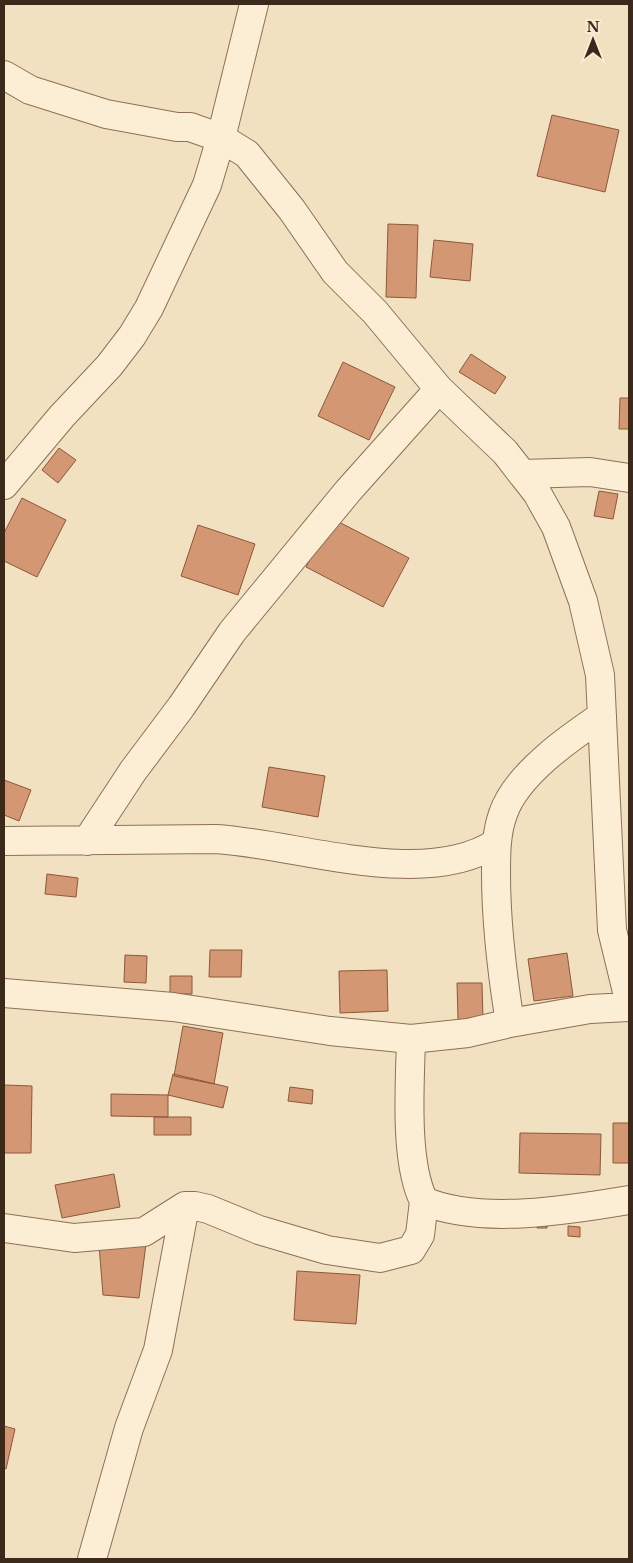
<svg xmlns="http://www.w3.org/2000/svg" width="633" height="1563" font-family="'Libre Baskerville',serif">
<rect width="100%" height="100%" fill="#f1e1c0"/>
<path fill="#d39773" stroke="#8d583a" d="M552,115l67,15 -14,62 -68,-16z
M388,224l30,1 -2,73 -30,-1z
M434,240l39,4 -3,37 -40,-4z
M471,354l35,23 -11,17 -36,-22z
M343,362l52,25 -26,53 -51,-24z
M620,398h9v31h-10z
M59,448l17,12 -18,23 -16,-13z
M599,491l19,3 -5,25 -19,-3z
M22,498l44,22 -29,57 -33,-16v-28z
M331,518l78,40 -26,49 -77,-40z
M198,525l57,19 -17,51 -57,-19z
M269,767l56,9 -7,41 -56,-10z
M4,780l27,10 -12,31 -15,-6z
M47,874l31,4 -2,19 -31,-3z
M210,950h32l-1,27h-32z
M567,953l6,43 -39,5 -6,-42z
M125,955l22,1 -1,27 -22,-1z
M387,970l1,41 -48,2 -1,-42z
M170,976h22v18h-22z
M457,983h25l1,36 -25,1z
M183,1026l40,7 -9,51 -40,-8z
M173,1074l55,13 -5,21 -55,-13z
M4,1085l28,1 -1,67h-27z
M290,1087l23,3 -1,14 -24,-3z
M111,1094l57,1v22l-57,-1z
M154,1117h37v18h-37z
M613,1123h16v40h-16z
M520,1133l81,1 -1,41 -81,-2z
M114,1174l6,33 -58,11 -7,-33z
M537,1220h11l-1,8h-10z
M568,1226l12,1v10l-12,-1z
M146,1244l-7,54 -36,-3 -4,-50z
M297,1271l63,4 -4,49 -62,-4z
M4,1426l11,3 -9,40 -2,-1z"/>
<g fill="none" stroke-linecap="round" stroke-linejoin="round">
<defs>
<path id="minor" d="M4,75l26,15 76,24 71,13h13l31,11 26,16 45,56 43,62 40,40 64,77 66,63 32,41 19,34 27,74 17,74 12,255 17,70
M522,474l68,-2 39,6
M4,485l58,-69 47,-50 23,-30 17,-28 58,-123 14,-47 33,-134
M4,841l212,-2c82,5 208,51 280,4
M87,841l46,-70 48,-64 51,-75 116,-141 91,-102
M4,993l169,14 157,24 81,8 57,-6 42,-10 80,-14 39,-2
M510,1023c-8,-50 -14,-98 -14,-149 0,-20 0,-41 7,-60 13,-39 66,-76 99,-98
M411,1039c-1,44 -7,123 13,162 56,24 146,9 205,-1
M4,1228l70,10 70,-6 41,-26h10l13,3 51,21 68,20 53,8 31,-8 9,-15 4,-34
M92,1559l37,-131 29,-78 27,-144"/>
</defs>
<use href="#minor" stroke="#8c7157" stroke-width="30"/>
<use href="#minor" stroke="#fbeed4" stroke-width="28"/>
</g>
<rect width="633" height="1563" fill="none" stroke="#3b2a1c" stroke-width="10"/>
<g transform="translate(593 40)" stroke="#f8ebd1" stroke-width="4" paint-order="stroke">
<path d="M0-4L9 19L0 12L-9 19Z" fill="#3b2a1c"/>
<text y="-8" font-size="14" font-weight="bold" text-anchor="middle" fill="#3b2a1c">N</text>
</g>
</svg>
